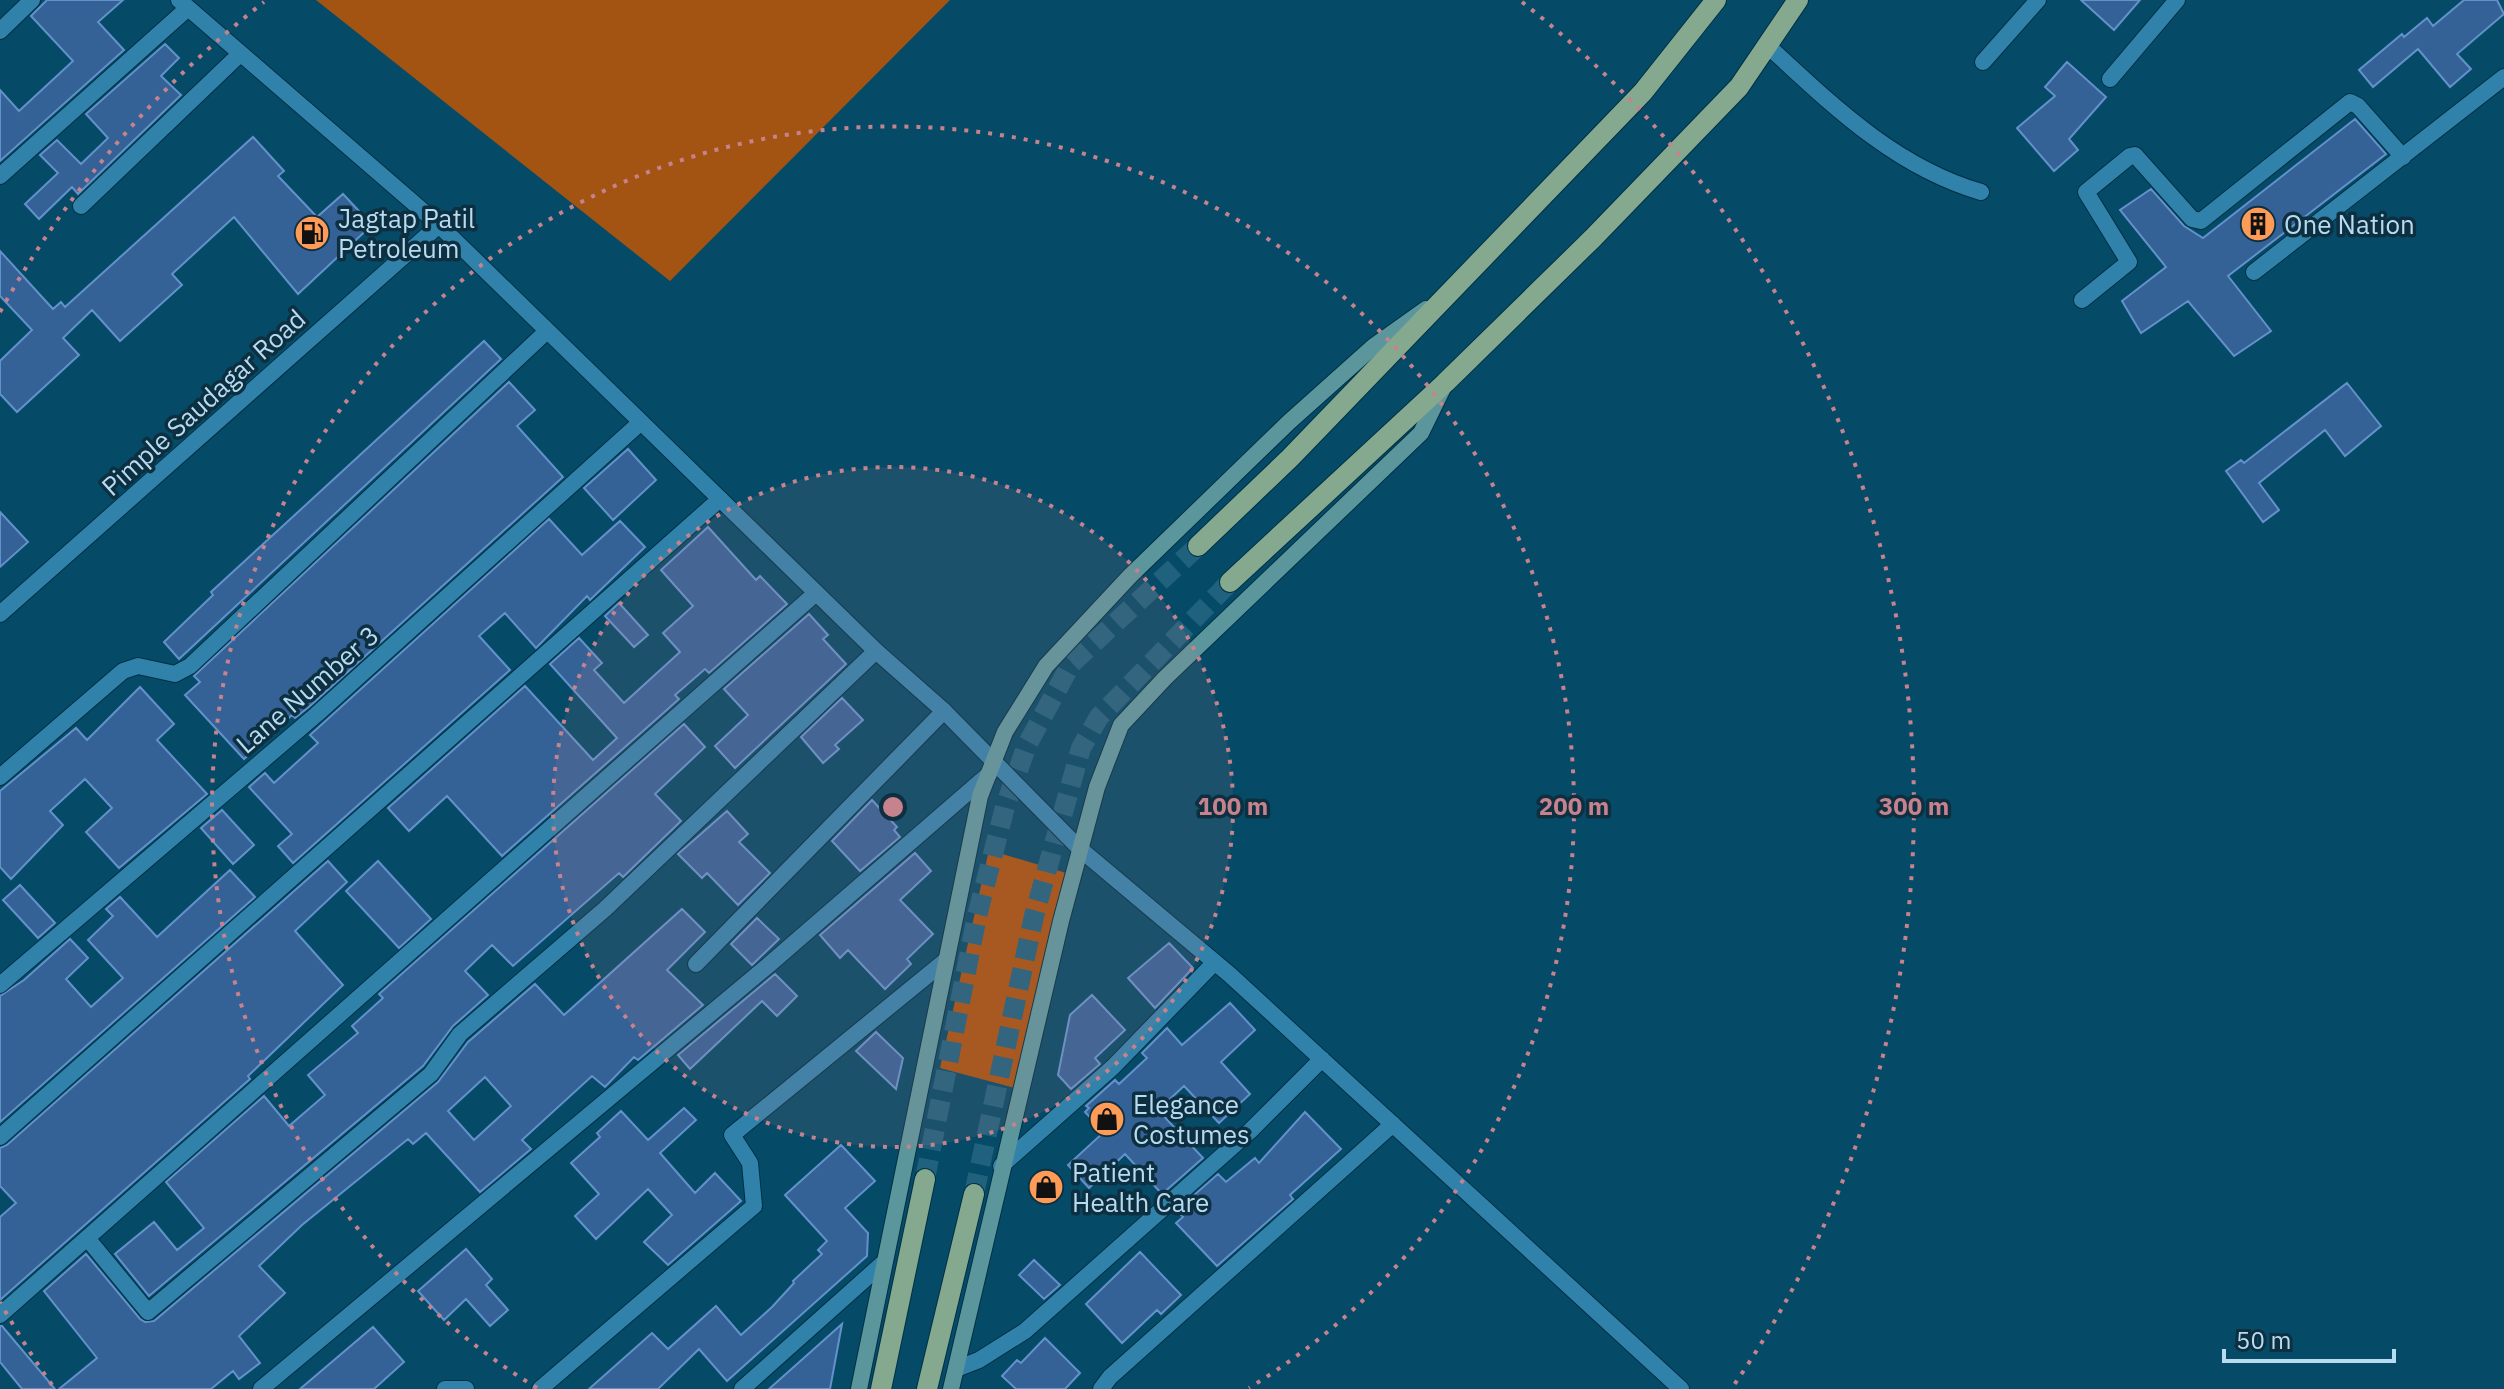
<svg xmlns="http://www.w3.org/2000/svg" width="2504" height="1389" font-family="'IBM Plex Sans',sans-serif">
<rect width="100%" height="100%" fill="#054b68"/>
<path fill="#a35413" d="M316,0h634l-280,281z
M989,850l84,25 -58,213 -75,-20z"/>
<path fill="#346196" stroke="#6392ca" stroke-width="2" fill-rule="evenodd" d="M47,0h76l-25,22 26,28 -124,111v-71l19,21 54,-50 -42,-45z
M2081,0h59l-26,30z
M2464,0h33l7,14 -47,40 14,15 -21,18 -32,-38 -45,38 -14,-17 43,-36 2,3 23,-19 6,8z
M165,44l14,14 -18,18 20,19 -103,99 -6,-7 -33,32 -14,-15 33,-31 -18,-18 17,-15 24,24 27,-26 -22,-24z
M2067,62l39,35 -37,42 9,11 -24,21 -37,-43 38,-32 -10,-9z
M2355,119l31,35 -158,122 43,55 -37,25 -46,-55 -47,32 -19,-32 44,-34 -46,-57 31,-21 33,37 19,12z
M253,137l31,34 -6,5 39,41 26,-23 29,31 -74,69 -64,-77 -62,57 10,11 -62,56 -28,-31 -29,28 16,17 -62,57 -17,-18v-33l32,-31 -32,-34v-45l53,58 8,-7 4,5z
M484,341l17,18 -322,300 -15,-17 49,-47 -2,-3z
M509,382l26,28 -18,16 46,51 -253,229 -15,12 -3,-3 -48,44 -59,-64 15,-13 -6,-6z
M2347,383l34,43 -36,30 -20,-26 -66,53 20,27 -16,12 -37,-51 15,-11 3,3z
M628,449l28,31 -43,40 -29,-32z
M0,512l28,30 -28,25z
M549,519l33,36 38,-34 25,26 -55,53 -3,-4 -51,52 -31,-35 -26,23 31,34 -217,193 -15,-17 14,-12 -43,-47 16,-14 9,10 44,-40 -8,-8z
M708,527l48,53 4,-4 27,28 -78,69 -4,-4 -30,26 4,4 -10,9 -167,148 -55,-60 -38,35 -21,-23 137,-122 68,74 24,-22 -67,-74 29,-26 23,25 -8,7 30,33 56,-51 -17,-19 30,-27 -32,-36z
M619,603l29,32 -14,12 -29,-31z
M809,614l19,21 -5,4 23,25 -111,104 -20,-22 33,-31 -24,-26z
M140,687l34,37 -17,16 50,54 -88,74 -33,-36 26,-24 -27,-29 -35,32 13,14 -52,54 -11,-12v-76l76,-63 11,12z
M842,698l21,22 -28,25 4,4 -16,14 -22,-26z
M684,724l21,23 -50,47 26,27 -58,56 -4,-4 -106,93 -21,-21 -27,26 23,24 -35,31 -30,40 -274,230 -34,-42 39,-32 23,28 27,-22 -38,-46 98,-86 25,30 36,-31 -17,-20 50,-42 -6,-7 31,-28 -4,-4z
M872,800l25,27 -3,3 6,7 -40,34 -28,-30z
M222,810l32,35 -21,19 -32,-36z
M727,811l21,23 -9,8 31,31 -32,32 -31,-32 -5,5 -24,-24z
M915,853l16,18 -31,29 33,34 -26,25 4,5 -26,25 -37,-39 -8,8 -20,-23z
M328,861l19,21 -52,49 48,54 -95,91 2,3 -250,221v-83l16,-14 -16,-17v-38l7,-3z
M378,861l53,58 -32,29 -53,-57z
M230,870l25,27 -255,225v-126l24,-16 46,-41 18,19 -22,21 25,28 32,-29 -35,-38 25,-24 -7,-7 14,-12 37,40z
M20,885l35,38 -17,15 -35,-38z
M682,909l23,23 -38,38 36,35 -65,55 -4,-3 -29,30 -13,-11 -70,64 9,9 -51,43 -54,-59 -13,11 -5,-5 -106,86 -43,41 26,27 -46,43 21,27 -21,16 -6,-8 -22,18h-152l38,-31 -53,-67 42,-37 54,65 5,3 9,-1 284,-239 30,-40 67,-58 29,31zM485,1077l26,29 -37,34 -26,-29z
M757,918l22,21 -27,26 -21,-21z
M1169,943l24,25 -38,40 -27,-30z
M775,974l22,22 -20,20 -15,-15 -72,68 -12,-14z
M1092,995l33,35 -30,28 5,6 -29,25 -13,-14 12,-60z
M1230,1003l25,27 -34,32 29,32 -31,29 -35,-37 -26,24 45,48 -41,36 -37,-40 -36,34 -21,-23 36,-33 -19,-20 4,-4 -3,-2 29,-26 4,4 28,-26 -5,-5 25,-25 15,17z
M876,1032l27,26 -7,31 -40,-38z
M684,1108l12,12 -36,33 35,40 20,-20 26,28 -73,64 -24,-23 28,-27 -24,-26 -52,50 -21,-23 24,-22 -28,-31 29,-26 -3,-4 24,-22 27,29z
M1305,1112l36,37 -51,46 3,4 -76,67 -41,-43 7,-6 -6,-7 41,-36 8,8 29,-24 4,5z
M841,1145l34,36 -30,27 23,25 -1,23 -140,125 -28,-32 -41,40h-69l63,-56 16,16 48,-43 25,29 31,-28 22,-24 -1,-2 29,-27 -4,-4 9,-9 -42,-46z
M466,1249l26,30 -6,6 22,25 -18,16 -24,-27 -22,21 -26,-29z
M1140,1252l41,43 -20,19 -4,-4 -35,33 -36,-39z
M1034,1260l26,25 -16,14 -25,-24z
M842,1324l-12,65h-61l55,-49z
M0,1326h2l53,63h-33l-22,-27z
M373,1327l31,35 -30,27h-74z
M1045,1338l35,35 -15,16h-49l-14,-13 15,-16 4,3z"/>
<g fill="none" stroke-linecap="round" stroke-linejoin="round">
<path stroke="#20617d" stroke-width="20" stroke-dasharray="20 10" stroke-linecap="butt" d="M925,1179l52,-263 28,-109 22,-62 44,-81 127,-118
M974,1194l60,-278 47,-168 18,-31 131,-135"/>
<defs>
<path id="minor" d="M179,0l260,225
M0,31l32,-31
M1768,46c64,59 127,121 213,146
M1983,62l55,-62
M2110,79l67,-79
M0,176l188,-168
M81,206l159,-152
M2254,272l250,-195
M2082,300l47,-38 -43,-70 44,-36 5,-1 57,64 9,2 149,-119 8,4 45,51
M0,777l123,-106 15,-5 37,8 15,-8 357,-335
M1080,849l149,125 452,415
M696,964l248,-253
M0,985l317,-271 324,-292
M0,1137l720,-638
M1001,1166l112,-99 102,-105
M87,1238l61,74 283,-238 29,-40 145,-125 271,-258
M0,1315l816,-722
M956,1369l23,-9 46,-29 225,-200 72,-72
M261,1389l510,-426 218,-189
M445,1389h21
M540,1389l214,-183 -4,-43 -18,-28 213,-174
M742,1389l140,-125
M1101,1389l9,-12 283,-253"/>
<path id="tertiary" d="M0,614l439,-389 437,426 68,60 136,138"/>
<path id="secondary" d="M859,1389l121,-593 25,-64 41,-66 84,-90 159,-154 85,-76 52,-37
M951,1389l110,-468 36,-134 24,-62 44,-47 256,-245 22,-45"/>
<path id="primary" d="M1198,546l92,-88 353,-366 73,-92
M1230,582l215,-199 148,-145 146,-151 59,-87
M881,1389l44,-210
M927,1389l47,-195"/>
</defs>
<use href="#minor" stroke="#013044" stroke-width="18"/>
<use href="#tertiary" stroke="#013044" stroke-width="18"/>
<use href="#secondary" stroke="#013044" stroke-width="18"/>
<use href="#primary" stroke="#013044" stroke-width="22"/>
<use href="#minor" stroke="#3182aa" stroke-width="16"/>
<use href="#tertiary" stroke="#3182aa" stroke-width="16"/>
<use href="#secondary" stroke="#5b969c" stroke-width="16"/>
<use href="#primary" stroke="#84a98e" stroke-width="20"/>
</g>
<circle cx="893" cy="807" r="340" fill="#c6828d" fill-opacity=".12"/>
<g fill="none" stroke="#c6828d" stroke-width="4" stroke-dasharray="4 8">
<circle cx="893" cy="807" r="340"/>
<path d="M537 1388A681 681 0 1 1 1249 1388"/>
<path d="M52 1385A1021 1021 0 0 1 0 1302M0 312A1021 1021 0 0 1 264 2M1522 2A1021 1021 0 0 1 1734 1385"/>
</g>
<defs>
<symbol id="building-disc" viewBox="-11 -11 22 22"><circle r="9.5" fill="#fe9c57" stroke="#0d2f40"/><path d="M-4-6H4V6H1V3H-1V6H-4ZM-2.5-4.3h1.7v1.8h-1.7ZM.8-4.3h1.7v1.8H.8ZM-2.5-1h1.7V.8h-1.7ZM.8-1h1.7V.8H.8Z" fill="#111"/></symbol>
<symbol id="fuel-disc" viewBox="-11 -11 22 22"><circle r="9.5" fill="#fe9c57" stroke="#0d2f40"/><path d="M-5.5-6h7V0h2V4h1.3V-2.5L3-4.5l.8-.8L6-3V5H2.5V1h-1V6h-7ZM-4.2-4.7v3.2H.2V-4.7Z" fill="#111"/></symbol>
<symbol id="shop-disc" viewBox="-11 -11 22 22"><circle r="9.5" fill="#fe9c57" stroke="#0d2f40"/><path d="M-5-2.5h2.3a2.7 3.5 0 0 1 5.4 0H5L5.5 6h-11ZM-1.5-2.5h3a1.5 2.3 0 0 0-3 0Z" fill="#111"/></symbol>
</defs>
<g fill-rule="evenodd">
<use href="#building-disc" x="2238" y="204" width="40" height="40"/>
<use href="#fuel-disc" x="292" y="213" width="40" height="40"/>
<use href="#shop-disc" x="1087" y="1099" width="40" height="40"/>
<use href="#shop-disc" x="1026" y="1167" width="40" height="40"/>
</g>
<g text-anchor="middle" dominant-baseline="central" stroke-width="7" stroke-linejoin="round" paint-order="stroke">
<g font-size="26" fill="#b7dcf2" stroke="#0d2f40" text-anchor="start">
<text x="338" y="218">Jagtap Patil<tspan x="338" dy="30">Petroleum</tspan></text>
<text x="2284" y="224">One Nation</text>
<text x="1133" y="1104">Elegance<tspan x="1133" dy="30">Costumes</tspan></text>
<text x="1072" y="1172">Patient<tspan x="1072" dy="30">Health Care</tspan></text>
</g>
<g font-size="26" fill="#b7dcf2" stroke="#0d2f40">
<text transform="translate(203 402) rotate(-42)">Pimple Saudagar Road</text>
<text transform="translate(307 689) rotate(-41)">Lane Number 3</text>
</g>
</g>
<circle cx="893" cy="807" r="12" fill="#c6828d" stroke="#0d2f40" stroke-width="4"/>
<g font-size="24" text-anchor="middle" font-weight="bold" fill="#c6828d" stroke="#0d2f40" stroke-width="7" stroke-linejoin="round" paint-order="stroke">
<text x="1233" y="815">100 m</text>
<text x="1574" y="815">200 m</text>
<text x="1914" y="815">300 m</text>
</g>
<path d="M2224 1349v12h170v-12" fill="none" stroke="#b7dcf2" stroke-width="4"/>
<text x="2236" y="1349" font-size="24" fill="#b7dcf2" stroke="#0d2f40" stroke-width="6" paint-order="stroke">50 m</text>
</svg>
